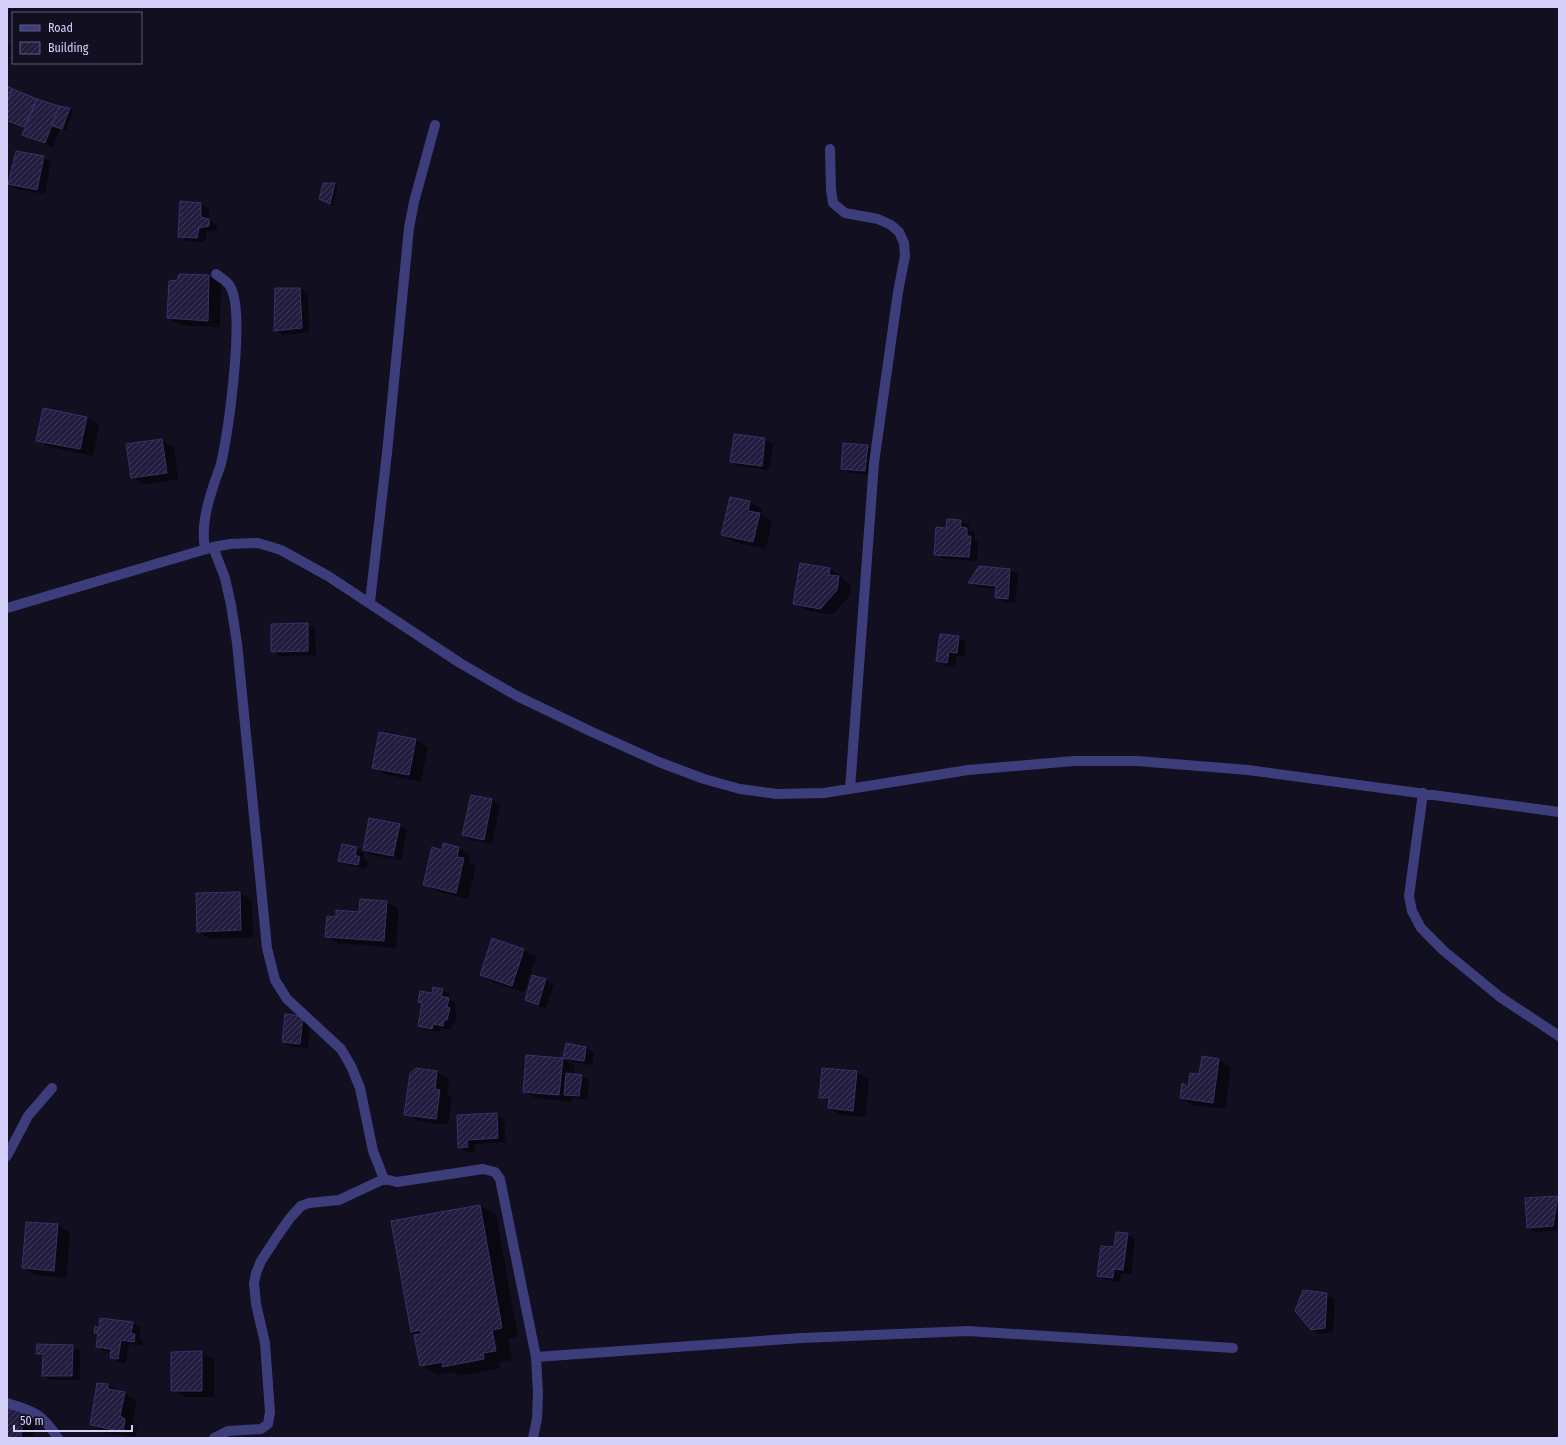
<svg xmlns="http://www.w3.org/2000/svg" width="1566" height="1445" font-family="'Fira Sans Condensed',sans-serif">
<defs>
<pattern id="building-hatch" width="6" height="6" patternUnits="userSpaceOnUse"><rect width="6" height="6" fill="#221c3f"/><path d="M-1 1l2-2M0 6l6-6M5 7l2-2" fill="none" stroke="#413c5c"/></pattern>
</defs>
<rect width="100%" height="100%" fill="#110f20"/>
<path fill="#0007" fill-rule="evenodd" d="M7,43l4,2 -3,19h-1z
M7,87l53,21 9,1 4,2 -7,19 -6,-1 -7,18 -22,-8 -8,-5 2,-6 -18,-5z
M43,157l8,5 -6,32 -28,-5 -8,-5z
M324,184h11l3,2 -5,20 -13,-7z
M181,202l20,2 8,5v11l7,4 1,6 -10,2 -2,10 -18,-1 -8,-5z
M208,276l13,7 -1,44 -40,-2 -12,-7 10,-37z
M300,289l8,5 1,38 -26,3 -8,-5z
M87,418l12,7 -6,31 -43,-9 -13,-7z
M735,435l30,4 8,5 -4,26 -30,-4 -8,-4z
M161,440l13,7 4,32 -34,6 -12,-8z
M867,446l8,5 -2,24 -23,-2 -8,-5z
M730,498l20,4 12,7 -1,6 11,6 -6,28 -32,-7 -12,-7z
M961,521l8,4v5l6,3 -1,7 4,2 -1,19 -33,-2 -8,-5 11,-25z
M980,567l30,3 8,4 -3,29 -11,-1 -8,-4 1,-9 -19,-2 -8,-4z
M830,569l12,8v2l9,5 -2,13 -17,18 -25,-5 -13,-7z
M307,624l8,5 1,26 -36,1 -8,-5z
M958,637l8,5 -2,15 -7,-1 -2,11 -10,-1 -8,-5z
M416,740l12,7 -7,35 -36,-8 -12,-7z
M492,800l8,5 -8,39 -21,-4 -8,-5z
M399,825l8,5 -6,30 -29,-5 -8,-5z
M356,848l8,5 -1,6 5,3 -2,7 -18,-4 -8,-4z
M459,848l12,7 -2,8 7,3 -8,33 -32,-8 -12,-7 18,-33z
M239,893l13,7 1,37 -43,2 -12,-8z
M387,902l12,7 -3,39 -58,-5 -12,-7 11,-18 22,-5z
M524,950l12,7 -12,35 -31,-10 -12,-7z
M546,980l8,5 -8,23 -12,-3 -8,-5z
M442,990l8,4 -1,5 7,4 -1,9 2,1 -2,11 -3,-1 -1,7 -10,-2 -1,4 -13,-2 -8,-5 4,-21 -4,-3z
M302,1017l8,4 -2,27 -17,-1 -8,-5z
M586,1048l8,4 -2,13 -20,-3 -8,-5z
M527,1056l36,3 12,7 -1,9 7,1 8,4 -2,20 -15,-2 -1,4 -35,-4 -12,-7z
M1219,1060l12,7 -6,42 -32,-4 -12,-7 19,-23z
M416,1069l21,3 12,7 -2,16 5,3 -4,27 -30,-4 -12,-7z
M823,1069l34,3 12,7 -4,38 -24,-2 -12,-7 1,-6 -10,-5z
M496,1114l8,5 2,23 -31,2v8h-8l-8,-5 -1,-31z
M1559,1197v33l-23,2 -8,-5 -2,-28z
M480,1206l16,9 22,122 -10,2 4,21 -13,2 1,6 -40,8 -7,-4 -16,3 -16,-10 -2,-29 -7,-4z
M58,1225l12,8 -4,45 -31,-3 -12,-7z
M1127,1234l8,5 -4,35 -9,-1 -2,9 -14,-2 -8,-5 17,-27z
M1327,1294l8,5 -2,33 -13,2 -9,-5z
M133,1323l8,5 -2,10 4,2 -1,6 -13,-2 -3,19 -7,-1 -8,-5v-5l-6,-1 -8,-4 2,-12 -4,-3zM104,1347l12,2 -1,2 -11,-2z
M72,1346l8,5v29h-29l-8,-5 1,-18 -7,-4z
M202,1352l12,7v38h-29l-13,-7z
M108,1385l29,15 -5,24 5,3 -2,11 -32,-6 -12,-7z
M7,1410l15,1 13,7 -2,20h-26z"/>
<path fill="url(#building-hatch)" stroke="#3a3069" d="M7,86l6,3 -6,13z
M13,89l24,10 -13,28 -17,-6v-19z
M37,99l22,7 -14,37 -23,-8z
M59,106l11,2 -8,21 -10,-3z
M16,151l28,5 -7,34 -29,-6z
M323,183h12l-5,21 -11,-5z
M180,201l21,2v14l8,2v7l-10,2 -2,10 -19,-1z
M179,274l30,1 -1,46 -41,-3 2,-37 8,-1z
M275,288h25l2,40 -28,3z
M43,408l44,9 -7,32 -44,-8z
M734,434l31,4 -3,28 -32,-4z
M162,439l5,34 -36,5 -5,-34z
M843,443l25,2 -3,26 -24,-2z
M730,497l20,4 -2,10 12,2 -7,29 -32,-7z
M947,519l14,1v7l6,1v8h4l-2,21 -35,-2 2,-28 10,1z
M800,563l30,5 -1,7 10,1 -2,14 -17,19 -27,-5z
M979,566l31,3 -2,30 -13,-1 1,-12 -28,-3z
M308,623v28l-37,1v-28z
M940,634l19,2 -2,17 -8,-1 -2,11 -11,-2z
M379,732l37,7 -7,36 -37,-7z
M471,795l21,4 -8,41 -22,-5z
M369,818l31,6 -7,32 -30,-6z
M443,843l16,4 -2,10 7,1 -8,35 -33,-8 9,-38 10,3z
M342,844l15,3 -2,8 5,2 -2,8 -20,-4z
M240,892l1,38 -44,2 -1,-39z
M360,899l27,2 -3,40 -59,-4 2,-21 9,1v-7l23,2z
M492,938l32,11 -12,37 -32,-11z
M532,975l14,4 -8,26 -13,-5z
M433,987l10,2 -2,7 8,2 -2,9 3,1 -3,12h-3l-1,6 -10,-2 -1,5 -14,-3 4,-23 -4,-1 2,-11 12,2z
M285,1014l18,2 -3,28 -18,-2z
M566,1043l20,4 -2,14 -21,-3z
M526,1055l37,3 -4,37 -36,-3z
M1202,1056l17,3 -6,44 -33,-5 2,-15 6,4 2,-14 9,1z
M416,1068l21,3 -2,18 5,1 -4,29 -32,-4 6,-42z
M822,1068l35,3 -4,40 -25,-3 1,-10h-10z
M566,1073l16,2 -3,21 -15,-1z
M497,1113l1,25 -31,2 1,7 -10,1 -1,-33z
M1558,1196l-5,30 -26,2 -2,-30z
M480,1205l22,123 -10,2 4,21 -13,2 1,6 -42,8 1,-5 -23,4 -6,-31 7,-1v-4l-10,2 -20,-111z
M26,1222l32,2 -4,47 -32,-3z
M1116,1232l12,1 -5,37 -9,-1 -1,9 -16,-2 4,-30 13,1z
M1303,1290l24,3 -2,35 -14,2 -16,-19z
M100,1318l33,4 -2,12h4l-1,8 -13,-2 -3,19 -8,-1 1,-9 -15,-2 2,-14h-4l1,-7 4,2z
M37,1344l36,1 -1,31h-30l1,-22h-7z
M202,1351v40h-31v-39z
M97,1383l11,1v5l17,3 -5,24 5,3 -2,13 -33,-7z
M7,1409l16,1 -2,28h-14z"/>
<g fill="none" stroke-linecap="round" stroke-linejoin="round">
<path stroke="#3e3d7b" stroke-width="10" d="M830,149l1,41 2,13 12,10 33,6 13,6 8,7 5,11 1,13 -7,36 -24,171 -24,326
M213,547l12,31 6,27 6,38 30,305 8,32 12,19 54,50 10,17 9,22 13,63 11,28
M205,549c-4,-22 2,-44 9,-65 2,-7 5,-13 7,-20 7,-32 25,-152 9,-178 -3,-5 -9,-8 -14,-12
M370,602l17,-149 22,-225 5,-26 21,-77
M7,608l206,-61 17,-3 28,-1 23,7 47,26 132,87 57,33 75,36 67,30 45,17 36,10 37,5 47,-1 144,-23 106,-9h63l111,9 311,42
M1423,793l-14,103 3,15 9,17 23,23 56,46 59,39
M7,1156l21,-40 24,-28
M536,1357l266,-19 166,-7 265,17
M7,1403c27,8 35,11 51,35
M214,1438l14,-7 33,-2 7,-5 2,-12 -5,-69 -9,-39 -2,-21 2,-10 5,-12 17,-26 12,-17 11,-12 8,-3 30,-3 45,-21 13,3 86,-13 12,3 5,7 36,178 2,37 -1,25 -4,19"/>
</g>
<rect width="1566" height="1445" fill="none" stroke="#d5d1fb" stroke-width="16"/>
<rect x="12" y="12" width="130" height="52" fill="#110f20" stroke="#5f5d78"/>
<rect x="20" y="25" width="20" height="6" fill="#3e3d7b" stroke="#5f5d78"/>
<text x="48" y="32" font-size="12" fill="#d5d1fb">Road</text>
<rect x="20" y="42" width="20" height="12" fill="url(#building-hatch)" stroke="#5f5d78"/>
<text x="48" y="52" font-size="12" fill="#d5d1fb">Building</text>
<path d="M14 1425v6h118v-6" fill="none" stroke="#d5d1fb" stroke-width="2"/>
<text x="20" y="1425" font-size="12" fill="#d5d1fb" stroke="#110f20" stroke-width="3" paint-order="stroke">50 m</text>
</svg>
